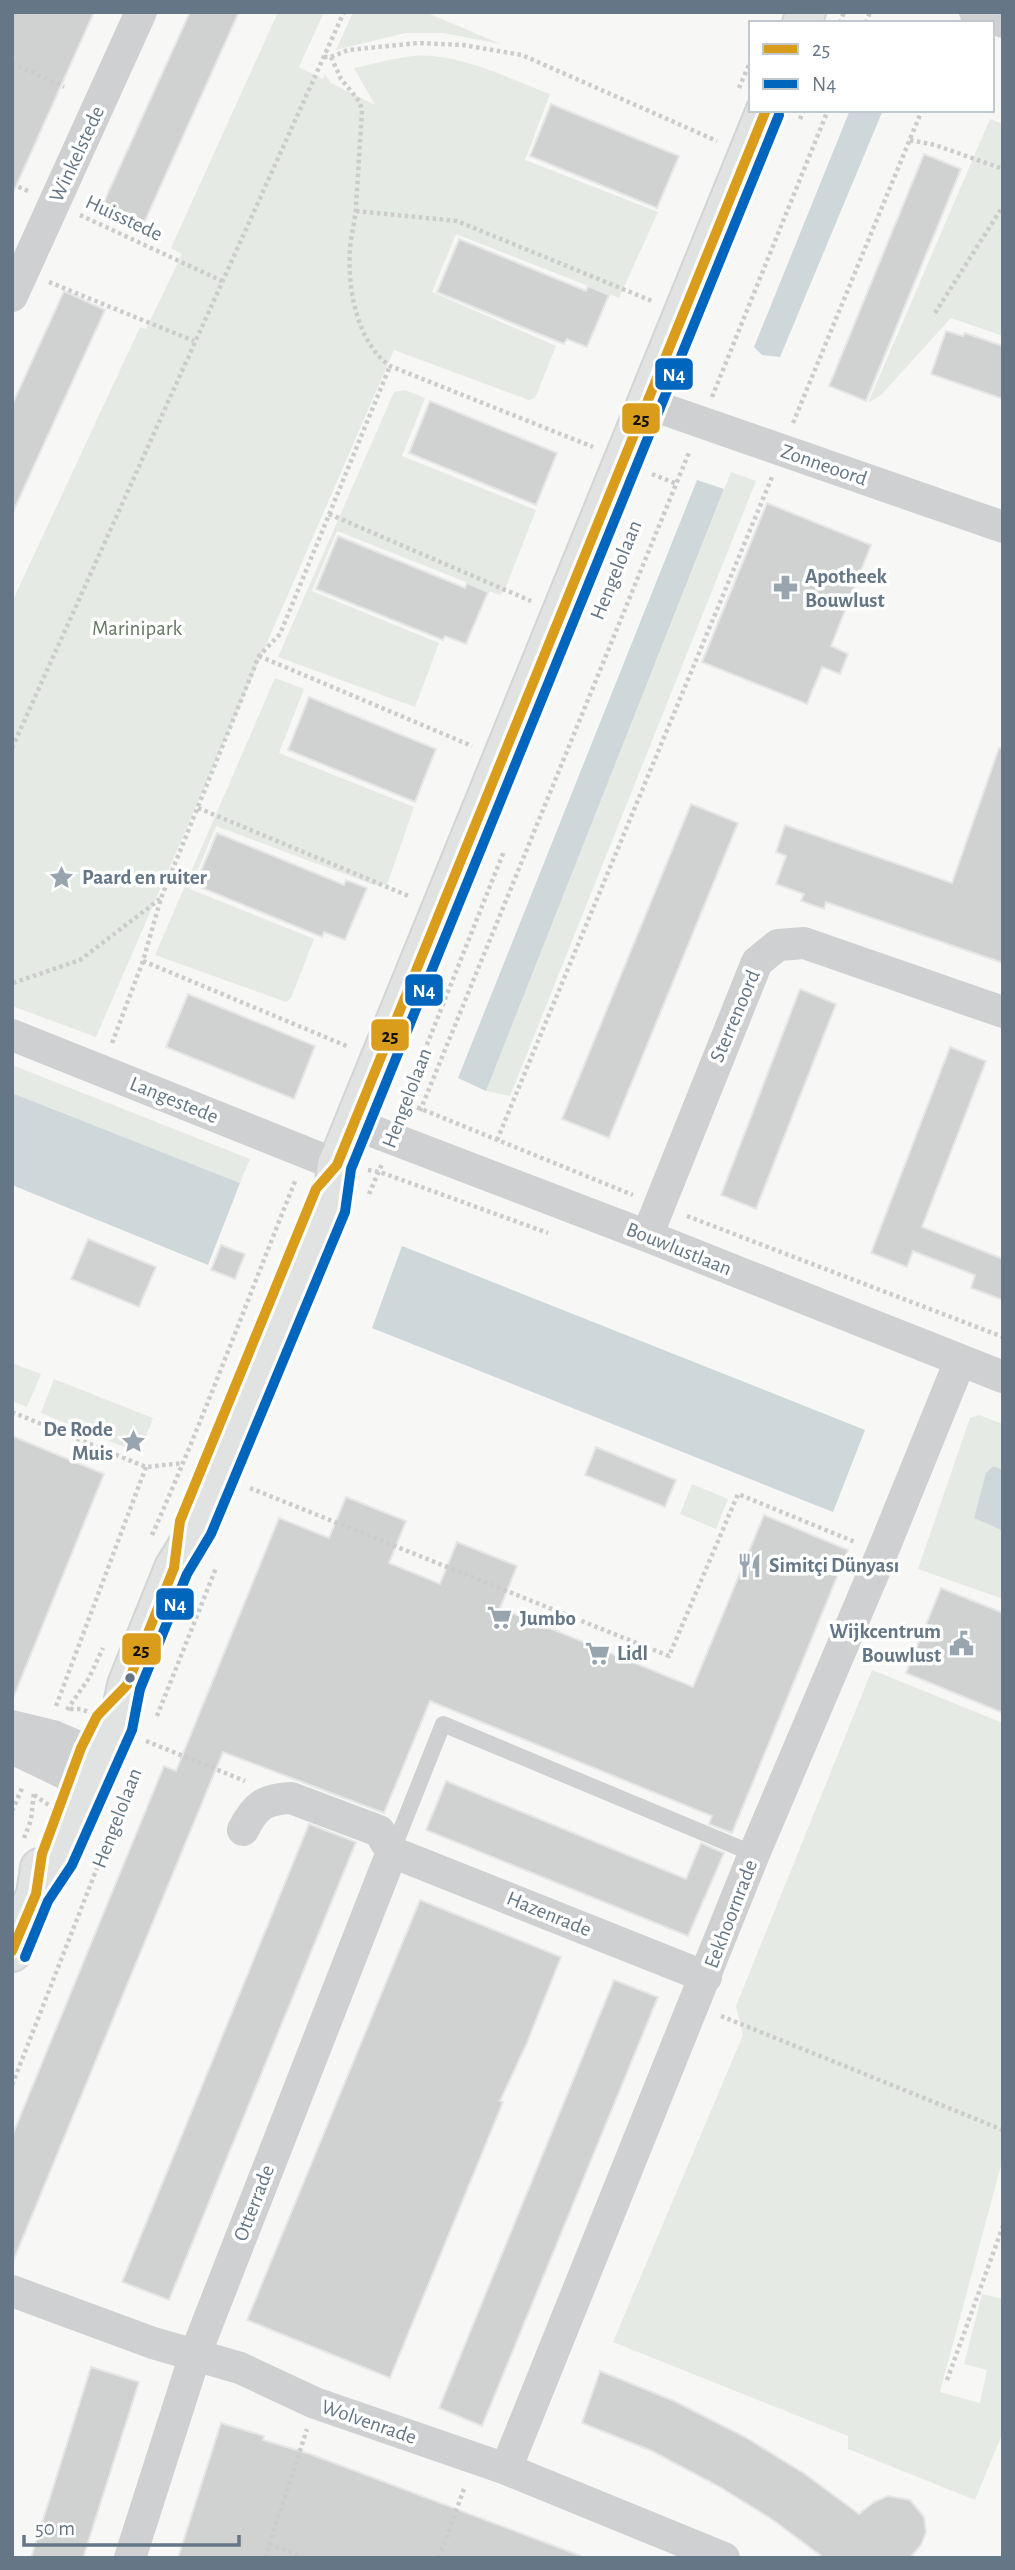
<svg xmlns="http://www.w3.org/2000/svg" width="1015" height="2570" font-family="'Alegreya Sans',sans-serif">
<rect width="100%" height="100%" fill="#f7f7f6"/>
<path fill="#e6eae4" d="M278,12h46l-25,55 24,12 2,-5 6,9 44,22 -21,-37c19,-4 40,-10 59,-12 44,-4 97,23 137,38l-25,66 133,52 -39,86 -163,-64 -24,58 124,54 -21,52 -6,2 -135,-50 -298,687 -84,-31v-404l128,-275 6,2 36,-75 -11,-6z
M353,12h72l76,32 -58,-11h-38l-69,17z
M990,119l13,5v212l-52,-18 -70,77 -13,8z
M405,390l20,8 -23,58 134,54 -32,82 -5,3 -162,-64 -25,60 127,52 -24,64 -137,-50 116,-265z
M731,472l25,9 -246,615 -24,-5z
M275,678l29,11 -25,64 135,54 -27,78h-13l-158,-59 -26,63 124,50 -23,59 -5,4 -131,-47z
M12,1065l238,94 -10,24 -228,-90z
M12,1363l29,11 -14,33 -15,-6z
M54,1379l99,39 -8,21 -15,-6 -6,14 -83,-34z
M979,1415l24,9v46l-10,-4 -19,52 29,13v68l-85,-30 52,-151z
M692,1484l36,15 -12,30 -36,-15z
M872,1670l131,53v435l-63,234 40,11 7,-33 -23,-6 18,-70 21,5v133l-28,68 -127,-51v-13l-235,-94 130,-307 -7,-29z"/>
<path fill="#ced7d9" d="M850,110h33l-103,247 -18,-2 -8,-8z
M697,480l27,9 -238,602 -28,-13z
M12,1093l228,90 -32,82 -196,-80z
M402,1246l463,184 -32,82 -461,-184z
M993,1466l10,4v61l-29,-13 12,-45z"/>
<path fill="#d0d2d2" stroke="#e6e6e6" stroke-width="2" d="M12,12h82l-82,183z
M190,12h49l-100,222 -41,-19z
M551,104l128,52 -22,52 -127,-52z
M924,154l37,15 -95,232 -37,-15z
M459,239l127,52 2,-5 21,9 -22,52 -20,-8 -3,5 -127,-52z
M64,291l41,19 -93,204v-109z
M946,331l17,5 2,-3 38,13v53l-72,-25z
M430,401l127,52 -21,52 -127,-52z
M767,503l104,42 -40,101 17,8 -8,20 -18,-7 -15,37 -105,-42z
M338,536l127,52 2,-5 21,9 -22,52 -21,-8 -2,4 -127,-51z
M309,697l127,52 -21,53 -127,-52z
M999,748l4,1v214l-177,-61 -2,7 -23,-8 3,-7 -28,-10 10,-28 -10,-4 9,-27 167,58z
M691,804l47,19 -129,315 -47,-19z
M217,833l127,52 2,-5 21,8 -22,52 -21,-8 -2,5 -127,-52z
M800,989l36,15 -80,205 -35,-14z
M188,994l127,52 -21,53 -128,-52z
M950,1047l36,14 -64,166 81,32v41l-32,-12 4,-13 -62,-24 -6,16 -36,-14z
M88,1239l68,28 -17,40 -68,-28z
M221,1245l24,9 -10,25 -24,-9z
M12,1436l92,38 -90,222h-2z
M596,1447l80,33 -11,27 -80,-32z
M346,1497l60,24 -17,42 51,21 17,-42 60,24 -17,42 193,79 71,-172 84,35 -116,283 -23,-9 3,-8 -282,-115 -46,112 -161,-61 -211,512v-128l152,-370 12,5 103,-253 50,20z
M941,1588l62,25v100l-97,-40z
M446,1781l240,98 15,-36 23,10 -36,83 -262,-106z
M309,1824l47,18 -187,458 -47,-18z
M420,1900l141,57 -35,88 -26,56 3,1 -113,276 -143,-58z
M614,1980l44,17 -176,429 -43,-18z
M91,2367l48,15 -56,176h-52z
M600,2371l74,30 71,36 60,37 54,40 15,-12 14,-6 22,4 14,17 2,15 -5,13 -11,13h-86l-51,-38 -53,-33 -68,-36 -70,-28z
M221,2423l43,13 -1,4 47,14 271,102v2h-403z"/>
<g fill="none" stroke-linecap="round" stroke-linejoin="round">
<defs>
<path id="secondary" d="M802,23l4,-11
M36,1894l23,-35 19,-40 41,-95 8,-39 47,-117 24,-39 134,-322 5,-42 429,-1055
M12,1952l24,-58 4,-26"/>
</defs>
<use href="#secondary" stroke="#d2d4d5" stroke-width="42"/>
<path stroke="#cccccd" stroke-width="4.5" stroke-dasharray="3.5 3.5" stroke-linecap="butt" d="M840,23l4,-11
M866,23l4,-11
M324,57h7l17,-7 70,-7 45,2 59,10 195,86
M331,57l10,22 18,22 3,9c-2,32 -4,64 -6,97 -1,14 -5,28 -6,42 -3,38 7,94 40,117l203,81
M12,63l52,24
M739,88l12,-28
M800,119l4,-9
M910,140l25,5 68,24
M12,184l16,7
M356,211l101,10 195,80
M80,215l142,66
M49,282l145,59
M935,313l68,-107
M712,397l116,-287
M793,423l129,-313
M652,474l25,10
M329,514l202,87
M259,656l213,90
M12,748l332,-736
M198,808l213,89
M143,961l206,86
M13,983l67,-23 80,-61
M112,1043l31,-82 18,-63 98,-242 21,-22 110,-268
M404,1102l229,93
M401,1110l103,-259
M420,1111l270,-661
M497,1140l275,-663
M368,1170l12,2 168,61
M369,1194l13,-30
M687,1216l316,121
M12,1412l134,55 37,-4
M250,1488l419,168 69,-162 117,48
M152,1535c52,-117 96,-237 144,-356
M56,1706l90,-239
M70,1709h11l8,3
M67,1710l22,-32 14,-30
M157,1716l59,-148
M146,1741l99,40
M34,1795l16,11
M12,1811l11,-25
M24,1838l7,-18 3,-28
M721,2016l282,114
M12,2085l98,-250
M947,2380l56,-154
M269,2544l37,14
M265,2558l42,-129
M439,2558l26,-72"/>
<path stroke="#ced0d1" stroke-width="16" d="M392,1852l51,-128 311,130"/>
<path stroke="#ced0d1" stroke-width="32" d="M975,12l28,10
M12,296l129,-284
M646,403l357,124
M12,1035l325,130
M354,1124l293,112 356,141
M647,1236l110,-274 21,-17 26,-2 199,69
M12,1726l41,10 28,12 17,26 -28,2 -58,-28
M243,1830c12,-24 21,-31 48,-32l88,33 13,21
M392,1852l314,125
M12,2291l141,52 87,25 75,35 191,66 218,89
M506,2469l248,-615 128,-301 78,-192
M130,2558l65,-203 197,-503"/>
<use href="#secondary" stroke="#e1e2e2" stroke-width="38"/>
<defs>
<path id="bus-1" d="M12,1951l24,-57 6,-40 39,-106 16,-32 30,-31 47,-117 6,-47 136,-332 21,-24 429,-1055"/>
<path id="bus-2" d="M25,1957l23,-56 24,-36 60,-135 8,-41 47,-115 24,-40 134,-322 6,-43 428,-1054"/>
</defs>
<use href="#bus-1" stroke="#fff" stroke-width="16"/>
<use href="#bus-2" stroke="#fff" stroke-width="16"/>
<use href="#bus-1" stroke="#da9d1b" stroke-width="10"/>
<use href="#bus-2" stroke="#0065bd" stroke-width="10"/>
</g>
<defs>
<symbol id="pharmacy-bare" viewBox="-9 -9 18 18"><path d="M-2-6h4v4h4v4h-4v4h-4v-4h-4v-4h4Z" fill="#98a4ae" stroke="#fff" stroke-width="2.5" paint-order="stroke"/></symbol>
<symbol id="sight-bare" viewBox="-9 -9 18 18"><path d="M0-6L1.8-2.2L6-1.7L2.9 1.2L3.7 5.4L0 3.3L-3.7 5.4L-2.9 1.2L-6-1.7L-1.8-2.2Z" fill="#98a4ae" stroke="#fff" stroke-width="2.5" paint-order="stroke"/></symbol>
<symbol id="restaurant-bare" viewBox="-9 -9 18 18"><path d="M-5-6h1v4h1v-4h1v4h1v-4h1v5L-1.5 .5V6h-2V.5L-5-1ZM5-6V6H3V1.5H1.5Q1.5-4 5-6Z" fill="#98a4ae" stroke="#fff" stroke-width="2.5" paint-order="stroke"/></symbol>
<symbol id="supermarket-bare" viewBox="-9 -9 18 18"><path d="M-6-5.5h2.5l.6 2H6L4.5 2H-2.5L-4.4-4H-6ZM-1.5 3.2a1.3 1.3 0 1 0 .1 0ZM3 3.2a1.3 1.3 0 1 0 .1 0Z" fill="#98a4ae" stroke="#fff" stroke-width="2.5" paint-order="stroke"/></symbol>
<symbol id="civic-bare" viewBox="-9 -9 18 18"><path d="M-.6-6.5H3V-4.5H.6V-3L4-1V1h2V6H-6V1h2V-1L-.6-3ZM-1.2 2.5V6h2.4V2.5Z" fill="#98a4ae" stroke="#fff" stroke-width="2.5" paint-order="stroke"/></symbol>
</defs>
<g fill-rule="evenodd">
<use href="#pharmacy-bare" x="768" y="570" width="35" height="35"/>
<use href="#sight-bare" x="44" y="860" width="35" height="35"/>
<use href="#sight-bare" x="116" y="1424" width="35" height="35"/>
<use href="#restaurant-bare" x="732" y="1548" width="35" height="35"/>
<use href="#supermarket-bare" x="482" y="1600" width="35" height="35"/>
<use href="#civic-bare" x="944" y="1626" width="35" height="35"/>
<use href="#supermarket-bare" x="580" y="1636" width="35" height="35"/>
</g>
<circle fill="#657787" stroke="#fff" stroke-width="2.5" cx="130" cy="1678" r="6"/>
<g text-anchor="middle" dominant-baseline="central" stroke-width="7" stroke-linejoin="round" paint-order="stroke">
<g font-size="21" fill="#657787" stroke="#fff">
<text transform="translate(77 154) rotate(-65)">Winkelstede</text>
<text transform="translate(124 218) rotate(25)">Huisstede</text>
<text transform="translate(824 465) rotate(19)">Zonneoord</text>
<text transform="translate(616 570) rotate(-68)">Hengelolaan</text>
<text transform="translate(735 1016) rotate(-67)">Sterrenoord</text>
<text transform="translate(407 1098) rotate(-69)">Hengelolaan</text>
<text transform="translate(174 1100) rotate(22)">Langestede</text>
<text transform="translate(679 1249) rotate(22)">Bouwlustlaan</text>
<text transform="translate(117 1818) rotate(-69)">Hengelolaan</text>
<text transform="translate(549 1914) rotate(22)">Hazenrade</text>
<text transform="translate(731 1914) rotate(-69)">Eekhoornrade</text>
<text transform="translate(254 2203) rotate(-69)">Otterrade</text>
<text transform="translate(369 2422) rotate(19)">Wolvenrade</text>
</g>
<g font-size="21" font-weight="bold" fill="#657787" stroke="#fff" text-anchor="start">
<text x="805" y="576">Apotheek<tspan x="805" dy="24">Bouwlust</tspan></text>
<text x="82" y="877">Paard en ruiter</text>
<text x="113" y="1429" text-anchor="end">De Rode<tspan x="113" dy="24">Muis</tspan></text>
<text x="769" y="1565">Simitçi Dünyası</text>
<text x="520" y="1618">Jumbo</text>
<text x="941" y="1631" text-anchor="end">Wijkcentrum<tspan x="941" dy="24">Bouwlust</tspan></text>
<text x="617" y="1653">Lidl</text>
</g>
<g font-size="21" fill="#657961" stroke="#fff">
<text x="137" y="628">Marinipark</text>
</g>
</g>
<g stroke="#fff" stroke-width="2.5">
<rect x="654" y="357" width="40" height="34" rx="7" fill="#0065bd"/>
<rect x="621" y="402" width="40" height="33" rx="7" fill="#da9d1b"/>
<rect x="404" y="973" width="40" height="34" rx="7" fill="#0065bd"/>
<rect x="370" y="1018" width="40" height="34" rx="7" fill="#da9d1b"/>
<rect x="155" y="1587" width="40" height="34" rx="7" fill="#0065bd"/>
<rect x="121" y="1632" width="41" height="34" rx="7" fill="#da9d1b"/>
</g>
<g font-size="19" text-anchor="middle" font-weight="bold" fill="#fff">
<text x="674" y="381">N4</text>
<text x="424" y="997">N4</text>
<text x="175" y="1611">N4</text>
</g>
<g font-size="19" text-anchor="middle" font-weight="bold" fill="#111">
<text x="641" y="425">25</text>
<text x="390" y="1042">25</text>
<text x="141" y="1656">25</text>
</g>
<rect width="1015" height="2570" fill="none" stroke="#657787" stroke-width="28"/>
<rect x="749" y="21" width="245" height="91" fill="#ffffff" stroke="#c1c9cf" stroke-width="2"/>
<rect x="763" y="44" width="35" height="10" fill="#da9d1b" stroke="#c1c9cf" stroke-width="2"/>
<text x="812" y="56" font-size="21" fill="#657787">25</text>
<rect x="763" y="79" width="35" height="10" fill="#0065bd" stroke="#c1c9cf" stroke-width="2"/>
<text x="812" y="91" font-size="21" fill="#657787">N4</text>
<path d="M24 2535v10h215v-10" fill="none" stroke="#657787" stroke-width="3.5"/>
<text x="35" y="2535" font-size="21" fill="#657787" stroke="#ffffff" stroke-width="5" paint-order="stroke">50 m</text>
</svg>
